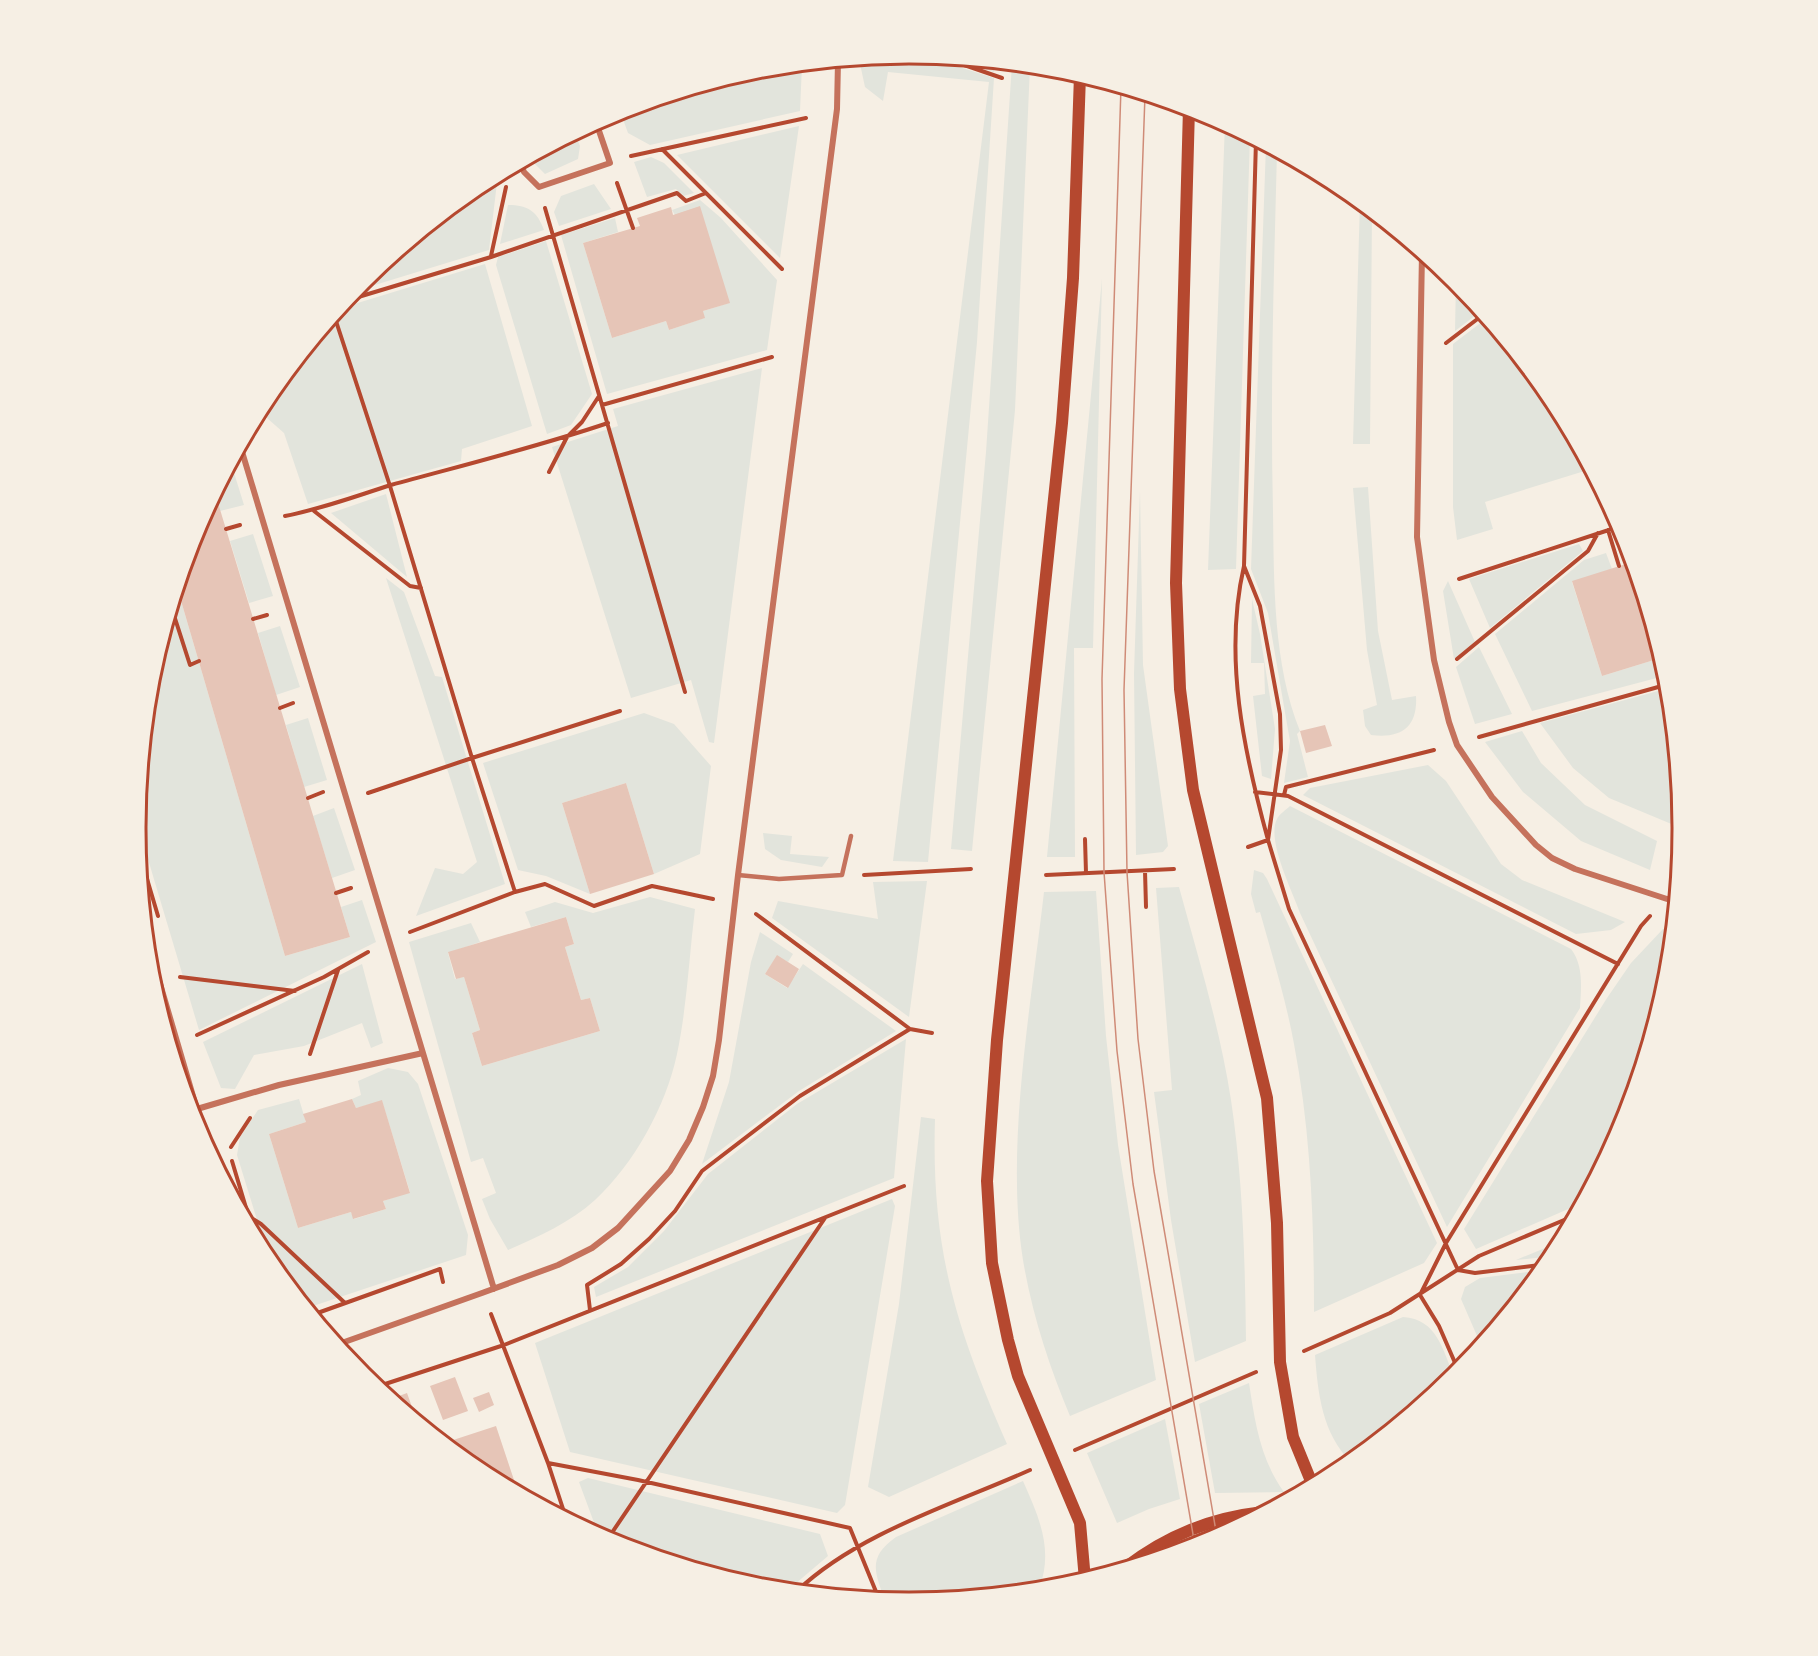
<svg xmlns="http://www.w3.org/2000/svg" width="1818" height="1656" font-family="'Varela Round',sans-serif">
<rect width="100%" height="100%" fill="#f6efe4"/>
<path fill="#e2e4dc" d="M909,54l16,2 69,22 -17,264 -49,520 -35,-1 96,-779 -101,-10 -5,29 -18,-14 -6,-28z
M954,58l41,4 -1,11v-1z
M1012,64l18,2 -15,344 -43,441 -21,-2 35,-397z
M802,65l-2,46 -150,34 -22,-12 -8,-22 22,-7 2,3 117,-36v-2z
M1225,123l25,14 -14,432 -28,1z
M799,126l-19,132 -103,-103z
M575,133l5,13 -2,13 -33,15 -11,-11 -2,-7z
M1266,145l11,6c-3,120 -7,240 -4,360 1,72 0,153 27,220l-3,3 11,43 -24,6 6,-42 -3,-17 -19,-111 -17,-44z
M651,157l13,6 30,30 -11,3 -7,-7 -29,8 -13,-35z
M498,174l-9,76 -137,42 10,-12 99,-81 33,-11 -3,-10z
M594,184l17,25 -52,17 -5,-14 7,-16z
M700,200l21,18 56,62 -10,70 -160,44 -46,-159 54,-17 3,14 -35,11 29,95 54,-17 3,9 35,-12 -1,-7 26,-8 -57,-93z
M1360,201l12,11 -2,232h-17z
M508,205c20,0 29,6 36,25l-44,14z
M546,241l46,153 -21,31 -24,9 -51,-169 2,-8z
M485,264l47,162 -70,23 -1,12 -153,43 -24,-71 -25,-22 7,-13 72,-89z
M1102,279l-9,369h-19l1,209h-28z
M1456,280l25,31 -26,20z
M1487,318l66,80 38,71 -106,33 8,27 -36,11 -4,-33v-163z
M762,368l-48,375 -5,-1 -18,-62 -60,18 -79,-251 66,-21 -5,-17z
M231,463l13,42 -24,6 -5,-18z
M1368,487l10,144 14,69 24,-4c2,31 -15,43 -45,39l-6,-9 -2,-16 14,-5 -10,-55 -14,-162z
M1140,491l3,174 25,181 -5,6 -27,3 -2,-182z
M386,494l21,83 -76,-64z
M253,534l20,62 -24,7 -19,-62z
M1579,544l4,7 -93,77 -21,-49z
M1606,553l6,16 -40,13 30,94 52,-16 3,7 7,-2 4,10 -136,36 -37,-77 89,-74z
M386,578l18,14 31,84 7,1 63,207 -89,32 19,-48 28,6 14,-12z
M1448,581l27,61 -21,17 -11,-68z
M177,587l108,369 65,-19 -9,-30 21,-7 14,42 -177,88 -63,-211 14,-142z
M1252,599l8,35 15,95 -4,50 -9,-3 -9,-80 12,-2 -1,-31h-13z
M280,626l20,61 -24,8 -18,-62z
M1479,647l33,67 -37,10 -19,-57z
M1669,688l13,135 -1,5 -72,-30 -36,-30 -33,-45z
M644,713l30,11 37,42 -11,88 -46,20 -28,-91 -64,20 28,91 -44,-18 -28,-6 -35,-107z
M308,718l19,62 -23,7 -18,-62z
M1522,731l19,32 44,42 72,36 -7,29 -69,-29 -58,-49 -38,-50z
M1428,765l18,16 55,83 21,16 103,42 -14,8 -35,4 -273,-139 7,-7z
M1290,806l281,143c13,17 10,39 9,59l-133,219 -147,-314c-7,-21 -34,-73 -23,-94 2,-5 9,-9 13,-13z
M334,808l21,62 -23,8 -19,-62z
M763,833l29,3 -2,18 39,3 -7,10 -41,-7 -16,-11z
M1254,870l9,3 4,6 170,364 -13,20 -110,49c0,-90 -3,-179 -20,-268 -8,-44 -22,-89 -34,-132l-4,1 -5,-19z
M927,881l-18,136 -137,-99 6,-17 100,18 -5,-37z
M1179,887c19,70 41,141 52,213 12,80 14,160 15,241l-51,21 -24,-142 -17,-128 18,-2 -16,-202z
M1096,891l10,145 12,109 38,235 -86,36c-21,-50 -38,-102 -47,-156 -18,-114 8,-253 21,-368z
M650,897l45,12c-6,48 -8,98 -18,145 -11,52 -43,110 -82,146 -24,22 -57,37 -87,50l-18,-31 -8,-20 14,-6 -13,-35 -12,4 -62,-220 62,-19 9,19 -32,11 7,26 9,-2 16,53 -8,3 10,33 118,-35 -10,-33 -9,2 -16,-53 9,-3 -8,-27 -35,10 -6,-15 30,-10 38,11z
M1663,929l10,1 -5,49 -44,146 -42,78 -106,46 -12,-20 143,-231 24,-35z
M760,932l33,22 -5,8 -11,-6 -12,18 22,14 16,-24 93,67 -97,60 -97,73 27,-82 22,-120z
M362,964l21,79 -12,5 -9,-25 -58,23 -50,9 -19,34 -14,-1 -18,-46z
M906,1039l-12,139 -298,119 -2,-10 34,-20 36,-36 44,-57 89,-70z
M388,1068l20,4 10,12 50,151 -2,20 -159,53 -36,-43 -34,-110 3,-18 18,-27 41,-11 7,23 -37,12 29,94 53,-16 3,7 32,-10 -3,-8 27,-9 -28,-91 -26,7 -4,-9 9,-4 -3,-14z
M921,1117l14,2c-4,130 21,209 72,325l-118,53 -21,-10 31,-183z
M892,1199l3,7 -50,299 -8,8 -267,-61 -35,-109z
M1562,1241l-8,15 -38,4z
M1543,1270l-62,75 -20,-46 4,-12 15,-9z
M1403,1317c34,2 40,33 51,60l-103,85c-29,-29 -33,-68 -36,-107z
M1249,1383c6,39 11,76 35,109l-69,1 -16,-89z
M1165,1419l15,80 -31,10 -32,14 -30,-70z
M588,1478l232,56 8,22 -40,34 -30,-3 -146,-44 -13,-7 -20,-54z
M1023,1481c16,36 31,69 16,108l-130,13 -24,-2c-11,-29 -17,-43 11,-63z
M834,1586l7,1 3,9 -24,-3z"/>
<path fill="#e6c5b7" d="M761,69l1,2 -119,36 -1,-3z
M491,178l3,10 -32,11 17,-15z
M700,206l30,97 -27,8 2,7 -36,12 -3,-9 -54,17 -29,-95 57,-17 -3,-8 34,-11 2,8z
M215,493l135,444 -65,19 -108,-369 17,-56z
M1631,555l33,110 -8,2 -2,-7 -52,16 -30,-95 54,-17 -2,-7z
M1325,725l7,21 -26,7 -6,-22z
M626,783l28,91 -64,20 -28,-91z
M566,917l8,27 -9,3 16,53 9,-2 10,33 -118,35 -10,-33 8,-3 -16,-53 -8,2 -8,-27z
M777,955l22,14 -11,19 -23,-14z
M352,1099l4,9 26,-8 28,93 -27,8 3,8 -33,10 -2,-7 -53,16 -29,-94 37,-12 -3,-8z
M455,1377l13,34 -25,9 -13,-34z
M489,1392l5,13 -15,7 -6,-14z
M407,1393l10,28 -26,-22z
M496,1426l22,66 -39,-21 -35,-28z"/>
<g fill="none" stroke-linecap="round" stroke-linejoin="round">
<path stroke="#b5482f" stroke-width="4" d="M941,57l61,21
M662,149l120,120
M631,156l175,-38
M617,183l16,45
M545,208l140,484
M491,256l15,-69
M345,301l146,-44 186,-64 9,8 20,-8
M334,315l56,171 82,272 148,-47
M1446,343l38,-29
M602,405l170,-48
M549,472l18,-35 15,-15 17,-26
M314,511l96,75 11,2
M285,516c37,-7 71,-20 106,-31 73,-20 146,-38 217,-62
M226,529l14,-4
M1608,530l11,36
M1244,566l16,40 20,108 1,36 -13,90 21,69 169,361 17,3 73,-9
M1459,579l162,-53
M171,606l19,59 9,-4
M253,619l14,-4
M1457,659l131,-108 10,-18
M280,708l13,-5
M1479,737l190,-53
M1255,792l33,4 330,168
M368,793l104,-35 43,134
M1284,795l2,-8 148,-37
M308,798l15,-6
M1085,839l1,34
M137,845l21,71
M1248,847l20,-7c-24,-88 -45,-183 -24,-274l12,-426
M1145,871l1,36
M864,875l107,-6
M1046,875l128,-6
M336,893l15,-5
M756,914l154,115 22,4
M410,932l105,-40 30,-8 49,22 58,-20 61,13
M180,977l115,14
M197,1035l127,-58 44,-25
M310,1054l28,-84
M231,1147l19,-29
M232,1161l23,77
M248,1216l13,8 84,79
M590,1310l-3,-25 34,-21 28,-25 26,-28 27,-40 98,-75 110,-67
M491,1314l57,149 90,17 212,48 29,71
M312,1315l128,-46 3,13
M1304,1351l86,-38 89,-57 97,-41
M1459,1372l-20,-46 -19,-31 26,-52 195,-317 9,-10
M376,1387l128,-42 400,-159
M1075,1450l181,-78
M548,1463l18,55
M607,1540l218,-322
M797,1591c61,-58 157,-87 233,-121"/>
<path stroke="#c5725c" stroke-width="4.5" d="M738,875l41,4 63,-4 9,-39"/>
<path stroke="#c5725c" stroke-width="6" d="M520,162l4,10 15,15 71,-24 -14,-41
M1422,253l-5,284 17,123 15,62 8,23 35,52 44,48 16,13 23,11 92,30 9,-1
M240,445l254,844
M146,936l64,218
M197,1109l82,-24 144,-32
M336,1345l146,-52 76,-28 34,-17 26,-20 52,-57 19,-31 14,-33 10,-31 6,-36 19,-165 99,-766 1,-48"/>
<path stroke="#b5482f" stroke-width="12" d="M1080,75l-7,203 -11,145 -65,617 -10,141 5,82 16,77 10,36 62,147 5,57
M1189,108l-13,475 4,106 13,101 74,308 10,125 3,139 13,75 20,49
M1126,1567c42,-32 85,-49 137,-55"/>
<path stroke="#cf8b77" stroke-width="1.5" d="M1121,87l-19,592 2,193 13,179 16,133 62,362
M1145,95l-21,595 3,182 11,167 16,132 63,366"/>
</g>
<path d="M0 0H1818V1656H0ZM909 64H909A763 763 0 0 1 1672 827V829A763 763 0 0 1 909 1592H909A763 763 0 0 1 146 829V827A763 763 0 0 1 909 64Z" fill="#f6efe4" fill-rule="evenodd"/>
<path fill="none" stroke="#b5482f" stroke-width="3" d="M909 64H909A763 763 0 0 1 1672 827V829A763 763 0 0 1 909 1592H909A763 763 0 0 1 146 829V827A763 763 0 0 1 909 64Z"/>
</svg>
